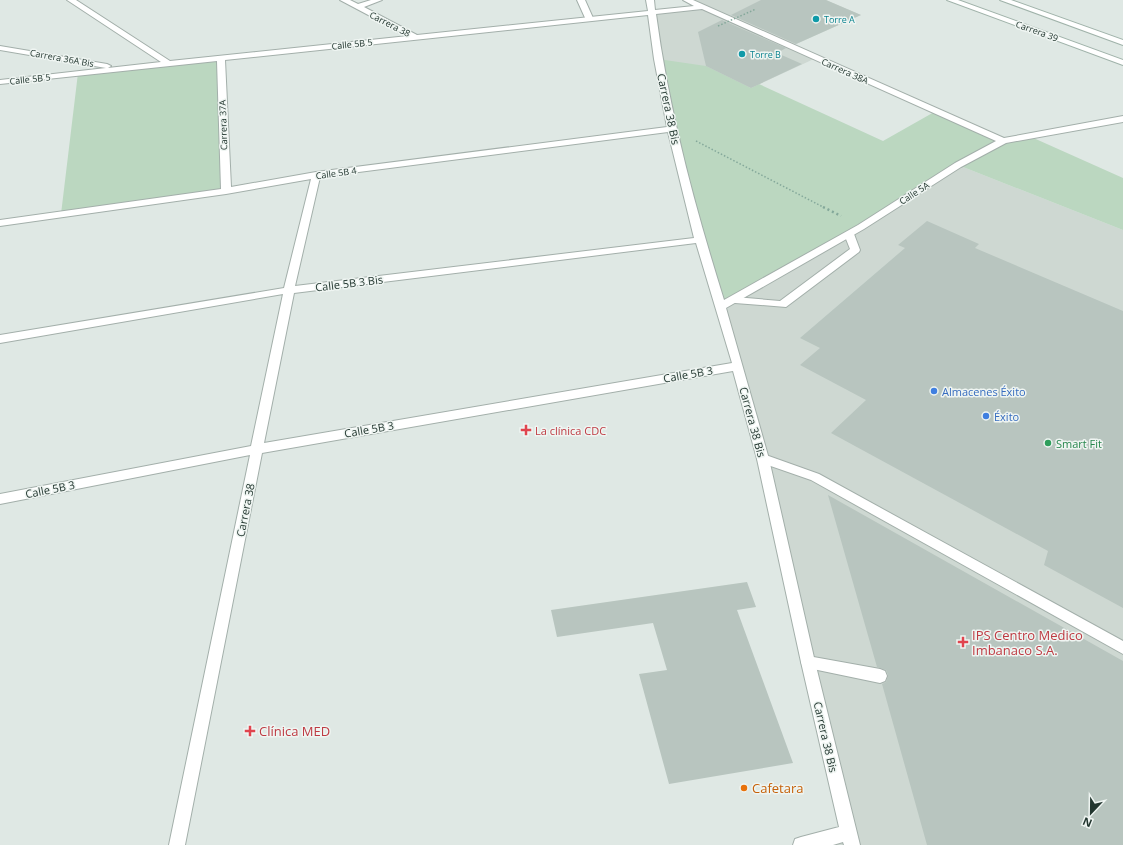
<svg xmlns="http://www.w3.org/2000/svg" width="1123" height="845" font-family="'Open Sans',sans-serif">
<rect width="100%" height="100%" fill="#dfe8e4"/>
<path fill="#ced8d2" d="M687,0h139l35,15 -69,31 24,12 -65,30 -93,-29 -6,-47 51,-5z
M958,165l165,65v615h-322l47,-12 -128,-526z"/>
<path fill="#bbd7c0" d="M221,58l5,133 -165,23 17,-141z
M658,59l48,7 45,22 8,-4 124,57 53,-30 67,30 26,-5 94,42v52l-165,-65 -97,62 -141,80z"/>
<path fill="#b8c5bf" d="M761,0h65l35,15 -65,29 -65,-29z
M722,20l64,28 -9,5 25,11 -51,24 -45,-22 -8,-34z
M927,221l52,23 -4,4 148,63v297l-79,-43 4,-14 -217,-118 35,-33 -66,-35 20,-17 -20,-10 105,-90 -7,-3z
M828,495l295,166v184h-196l-45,-161 4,-2 2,-7 -2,-5 -9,-3z
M747,582l9,25 -19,3 56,153 -124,21 -30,-110 28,-4 -14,-47 -96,14 -6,-27z"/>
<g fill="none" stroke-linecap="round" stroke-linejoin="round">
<defs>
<path id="service" d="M577,0h8l8,18 -1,2h-6z
M849,231l5,3 6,16 -1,2 -73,55 -51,-4 -5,-3 5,-3 45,4 70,-52 -6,-15z
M763,454l56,20 304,167v13l-312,-174 -52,-18 -2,-3 2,-3z
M808,656l72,13 5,2 2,5 -2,5 -5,2 -72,-15 -5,-1 -2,-5 2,-5z"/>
<path id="minor" d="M67,0h9l94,61 238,-25 -68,-36h10l8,4 13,-4h11l-18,7 53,28 231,-24 -2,-11h8l1,10 39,-4 -11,-6h10l311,138 119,-22v6l-117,21 -45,24 -97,62 -138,79 43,151 46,203 45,183h-16l-1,-3 -10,3h-40l2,-6 6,-2 38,-10 -38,-165 -44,-203 -24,-88 -471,82 -77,392h-16l81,-390 -250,49v-10l251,-48 32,-152 -283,49v-8l284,-47 27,-109 -85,15 -226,32v-6l221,-31 -4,-128 -217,23v-4l106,-12 -106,-18v-4l107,18 4,2 -3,2 53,-6zM702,9l294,132 -41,22 -97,62 -134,75c-29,-93 -55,-188 -68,-286zM648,15l6,44 13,68 -351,45 -85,15 -6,-127zM668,132l26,106 -399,48 25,-109zM696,243l36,120 -468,80 30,-150z"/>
<path id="secondary" d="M947,0h11l165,60v5z
M1000,0h11l112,40v5z"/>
</defs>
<use href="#service" stroke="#a3afaa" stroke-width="2"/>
<use href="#minor" stroke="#a3afaa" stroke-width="2"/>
<use href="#secondary" stroke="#a0b3aa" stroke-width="2"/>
<path stroke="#84a89a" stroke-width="1.5" stroke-dasharray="1.5 2" stroke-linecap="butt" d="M696,141l129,67"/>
<path stroke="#84a89a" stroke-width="2.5" stroke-dasharray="2 3" stroke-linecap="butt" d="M823,207l18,9"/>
<use href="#service" fill="#fff" fill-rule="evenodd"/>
<use href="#minor" fill="#fff" fill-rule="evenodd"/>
<use href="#secondary" fill="#fff" fill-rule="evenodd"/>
<path stroke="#84a89a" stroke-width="1.5" stroke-dasharray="1.5 2" stroke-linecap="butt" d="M718,26l38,-17"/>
</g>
<g fill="#0f9aa8" stroke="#eff5f2" stroke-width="1.5">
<circle cx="816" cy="19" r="4"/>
<circle cx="742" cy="54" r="4"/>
</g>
<g fill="#3f7fe0" stroke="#eff5f2" stroke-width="1.5">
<circle cx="934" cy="391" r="4"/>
<circle cx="986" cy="416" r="4"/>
</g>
<g fill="#e0444e" stroke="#eff5f2" stroke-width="1.5">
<path d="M524 424h4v4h4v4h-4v4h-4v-4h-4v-4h4z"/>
<path d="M961 636h4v4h4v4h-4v4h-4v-4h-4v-4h4z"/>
<path d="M248 725h4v4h4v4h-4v4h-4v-4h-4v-4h4z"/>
</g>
<circle fill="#2e9e5b" stroke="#eff5f2" stroke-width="1.5" cx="1048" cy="443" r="4"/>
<circle fill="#e8710a" stroke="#eff5f2" stroke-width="1.5" cx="744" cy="788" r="4"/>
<g text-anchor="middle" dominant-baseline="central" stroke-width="3" stroke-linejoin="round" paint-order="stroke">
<g font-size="9" fill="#0d838f" stroke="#eff5f2" text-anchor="start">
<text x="824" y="19">Torre A</text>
<text x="750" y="54">Torre B</text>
</g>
<g font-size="9" fill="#22362f" stroke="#eff5f2">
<text transform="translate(390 24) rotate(27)">Carrera 38</text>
<text transform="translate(1037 31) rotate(20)">Carrera 39</text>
<text transform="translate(352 44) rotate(-6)">Calle 5B 5</text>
<text transform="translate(62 58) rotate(10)">Carrera 36A Bis</text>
<text transform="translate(845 71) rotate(24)">Carrera 38A</text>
<text transform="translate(30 79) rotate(-6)">Calle 5B 5</text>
<text transform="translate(223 125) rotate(-92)">Carrera 37A</text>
<text transform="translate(336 173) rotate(-8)">Calle 5B 4</text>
<text transform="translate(914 193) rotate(-33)">Calle 5A</text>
</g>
<g font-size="11" fill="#22362f" stroke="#eff5f2">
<text transform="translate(669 109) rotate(78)">Carrera 38 Bis</text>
<text transform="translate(349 283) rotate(-7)">Calle 5B 3 Bis</text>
<text transform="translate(688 374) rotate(-10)">Calle 5B 3</text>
<text transform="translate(753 422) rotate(75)">Carrera 38 Bis</text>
<text transform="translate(369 429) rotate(-10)">Calle 5B 3</text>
<text transform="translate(50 489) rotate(-11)">Calle 5B 3</text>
<text transform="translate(245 510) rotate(-79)">Carrera 38</text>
<text transform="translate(826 737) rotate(77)">Carrera 38 Bis</text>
</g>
<g font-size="11" fill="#366cbe" stroke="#eff5f2" text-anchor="start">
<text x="942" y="391">Almacenes Éxito</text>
<text x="994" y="416">Éxito</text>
</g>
<g font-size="11" fill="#be3a42" stroke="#eff5f2" text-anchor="start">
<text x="535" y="430">La clínica CDC</text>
</g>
<g font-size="11" fill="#27864d" stroke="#eff5f2" text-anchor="start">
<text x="1056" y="443">Smart Fit</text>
</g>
<g font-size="13" fill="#be3a42" stroke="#eff5f2" text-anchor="start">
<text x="972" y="635">IPS Centro Medico<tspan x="972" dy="15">Imbanaco S.A.</tspan></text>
<text x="259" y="731">Clínica MED</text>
</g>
<g font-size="13" fill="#c56008" stroke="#eff5f2" text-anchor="start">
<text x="752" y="788">Cafetara</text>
</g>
</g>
<g transform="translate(1091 813) rotate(202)" stroke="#eff5f2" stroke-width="3" paint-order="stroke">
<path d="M0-3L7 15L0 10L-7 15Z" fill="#22362f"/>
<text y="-6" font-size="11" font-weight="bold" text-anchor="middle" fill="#22362f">N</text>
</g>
</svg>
